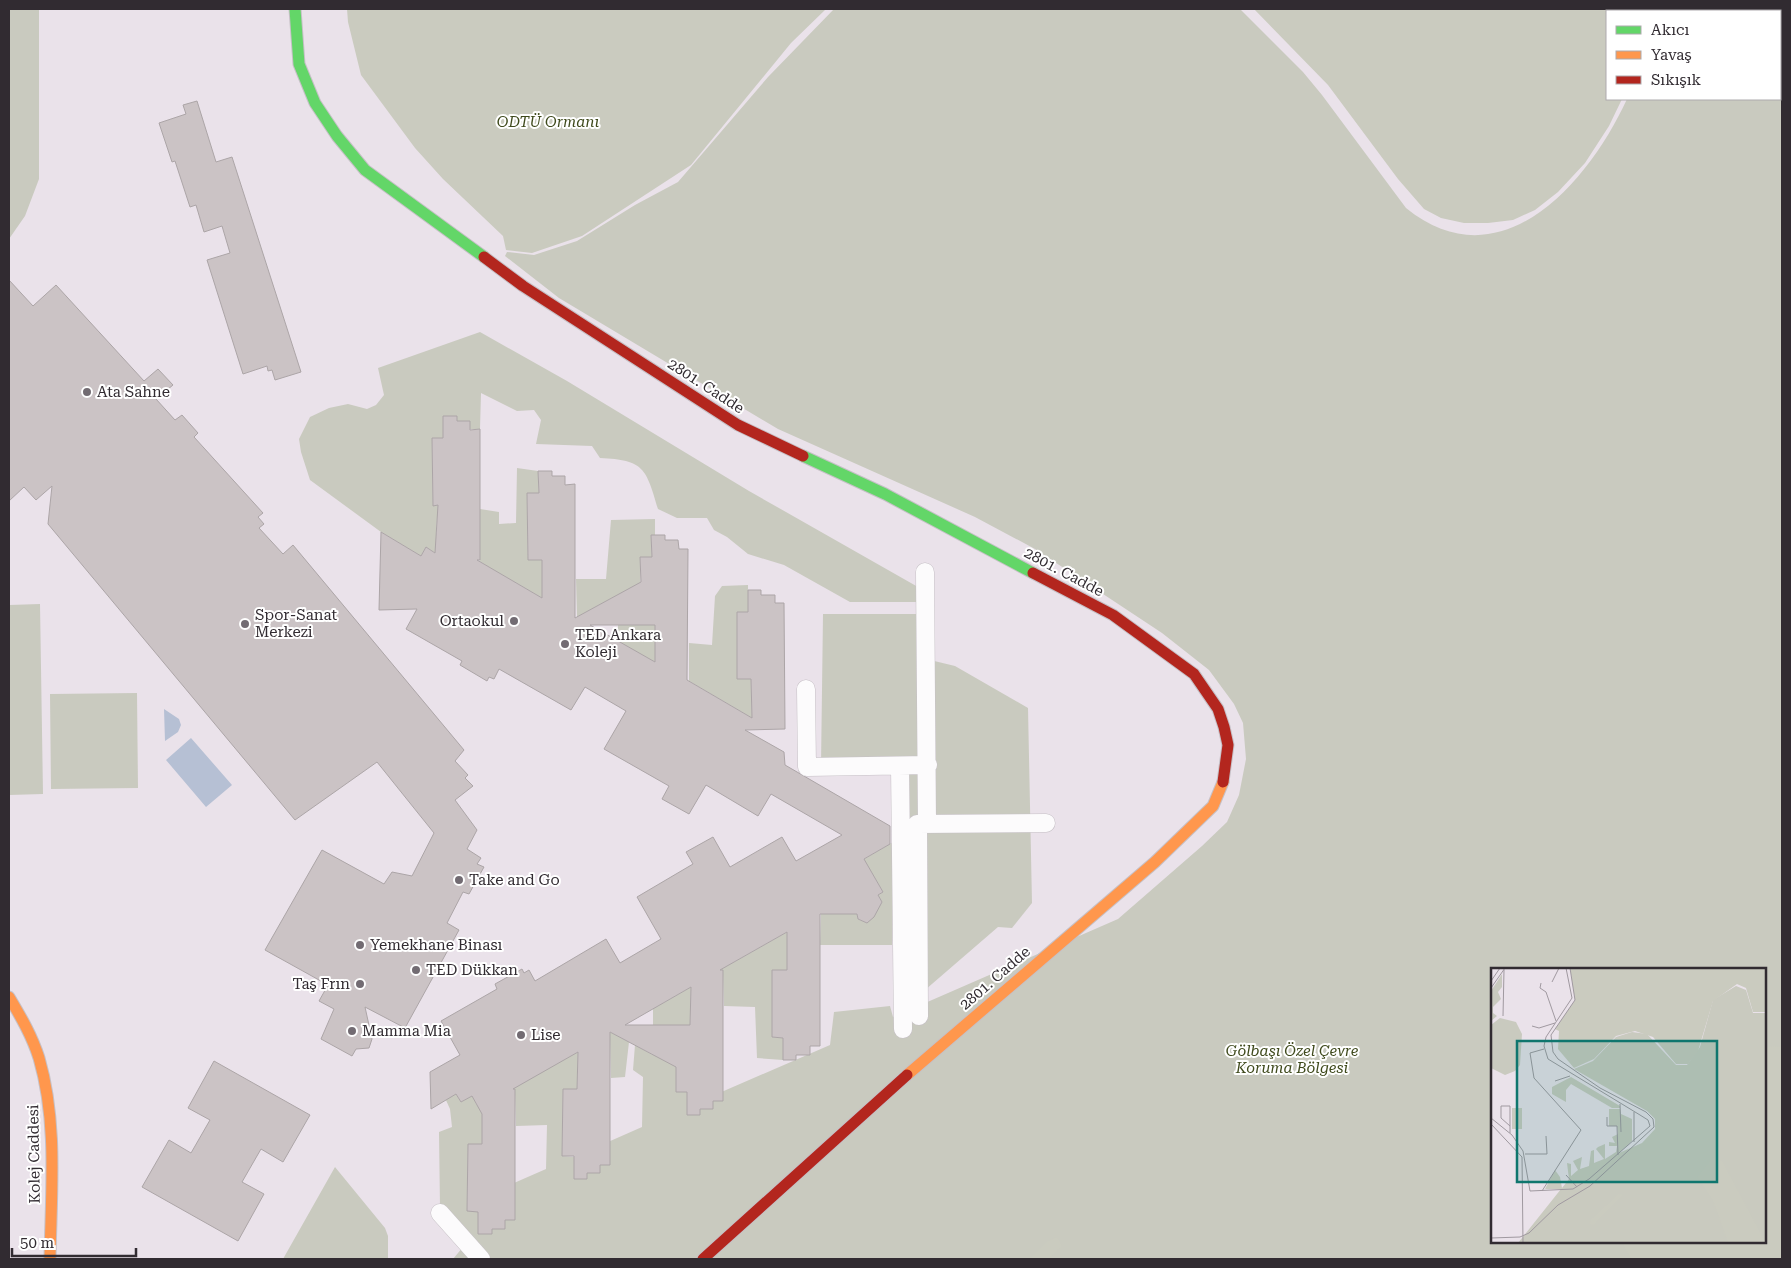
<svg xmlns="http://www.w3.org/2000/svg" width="1791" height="1268" font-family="'Roboto Serif',serif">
<rect width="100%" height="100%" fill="#eae2ea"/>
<path fill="#c9cabf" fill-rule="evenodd" d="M9,9h30v170l-14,37 -16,23z
M834,9h406l63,63 19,23 84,113c95,77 183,-26 221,-109h153v-88h-117l1,-2h118v1250h-1329l15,-18 -28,-33 -1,-76 13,-5 -2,-18 -5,-11 11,-4 5,8 14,-8 3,5 -3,3 4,6 3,-1v37l-14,1 -1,66h11l36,-28 32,-14 1,-44 -31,1 -1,-32h-18l81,-42 -1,37h-14l-1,67 12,1 68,-30 1,-50 -10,-7 2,-25 18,10v-58l10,6 28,-16 -1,38h-14v67h11v15l143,-62 4,-33 56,-6 3,11 225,-98 84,-73 25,-24 12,-27 7,-36 -3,-36 -9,-19 -25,-34 -47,-37 -127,-84 -60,-32 -197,-88 -219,-131 -54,-42 2,-4 27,3 43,-14 58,-36 43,-23 90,-105zM1492,969h273v273h-273z
M480,332l87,49 182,110 176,100v11h-75l-66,-37 -36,-11 -21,-17 -13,-7 -7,-12h-30l-19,-9c-12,-41 -14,-49 -58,-51l-8,-12 -56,-2 5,-24 -7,-10 -17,1 -36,-18 -1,36h-10v-8h-13v-5h-14v22l-11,1 1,66h14l-10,14 -1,14 8,8 -4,15 -14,-9 -5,9 -40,-24 -71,-52 -9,-28 -2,-13 11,-22 19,-9 19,-4 19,5 9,-4 8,-10 -6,-27z
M517,468l21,3 1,22 -12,1 1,66h14v38l-62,-36v-53l19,3v12l17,-1z
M655,519v16l-4,1 1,21 -12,1 1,66 14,1v37l-37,-20v-47l-41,22 -1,-38h30l5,-59z
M748,585v27h-11v67h14l1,39 -63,-37v-38l23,2 3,-49 7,-10z
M40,604l3,190 -34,1v-190z
M823,614h102l1,45 29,7 73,42 4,195 -20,25 -14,-1 -95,82 -3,-243h-79z
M137,693l1,95 -87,1 -1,-95z
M895,841l-3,104h-72l1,-31h27l1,-12 7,8 2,9 9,4 15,-21 -4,-7 5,-3 -17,-29 -12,2z
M787,932v38l-15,1v66l11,1v22l-26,-2 -2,-51 -31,-1 -1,-31h-17v-6l17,-1 1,-12 10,6z
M593,1032l19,1 17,9 -4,35 -14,1 -1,-39h-17z
M335,1167l50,61 3,8v23h-105z"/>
<path fill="#cacbbf" d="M347,9h479l-35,34 -100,122 -109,71 -50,17 -26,-3 -3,-14 -60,-57 -28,-31 -54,-73 -13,-53z
M1254,9h404l-1,2h-50v88h15l-13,27 -24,37 -27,29 -23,18 -22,10 -25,3h-24l-23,-5 -17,-9 -26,-30 -70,-94z
M1771,1046l11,1v212h-151l-9,-17h143v-194z
M1057,1237l5,9 -14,13h-18l18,-18z"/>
<path fill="#b6c0d4" d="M164,709l15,10 2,6 -3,7 -13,9z
M191,738l41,47 -26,22 -40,-47z"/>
<path fill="#cbc3c5" stroke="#aca5a7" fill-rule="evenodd" d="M197,101l19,61 16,-5 69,215 -26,8 -3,-10 -4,1 -1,-5 -24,8 -36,-114 23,-7 -8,-27 -18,6 -8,-27 -6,2 -15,-46 -3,1 -13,-39 27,-9 -3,-9z
M9,280l24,26 23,-21 88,96 14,-12 15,16 -17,14 19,21 7,-5 16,18 -4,4 69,76 -5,4 6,7 -5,4 24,26 10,-9 171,205 -9,11 13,14 -3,3 8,8 -18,14 22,30 -10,19 14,9 -4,6 7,3 -15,27 -6,-2 -16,31 12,7 -54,98 -40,-21 7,32 -3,9 -13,1 -4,7 -31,-17 13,-30 -15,-8 9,-16 -63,-35 57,-100 62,34 8,-12 20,4 22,-43 -57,-71 -82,58 -247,-296 4,-38 -16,14 -12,-13 -15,14z
M443,416h14v5h13v9l10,-1v131h-3l65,38v-38h-14l-1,-67h12l-1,-22h14v5h13v9l10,-1v134l66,-36 -1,-25h12l-1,-22h14v5h13l1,9h9l-1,131 65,38 -1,-39h-14v-67h11v-22h13v5h14v8h9l1,126 -40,1 39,22 1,13 105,61v18l-26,15 19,33 -5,3 4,7 -8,15 -7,6 -9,-4 -1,-5h-37v132h-10v9h-14v5h-13v-22l-11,-1v-67h15v-38l-67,38h3v131h-10v8h-13v6h-13v-23h-11v-25l-66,-35v133h-10v8h-13v6h-13v-23h-12l1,-67h14l1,-37 -65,37h2v131h-10v9h-13v5h-14v-22l-11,-1 1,-67h14v-30l-10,-18 -11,6 -5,-8 -25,15 -1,-37 30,-17 -19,-34 56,-32 -2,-5 27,-15 2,4 5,-3 6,11 71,-42 14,24 41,-24 -24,-42 56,-33 -7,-12 27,-15 17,30 52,-30 14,24 46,-26 -71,-41 -13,22 -52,-31 -17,29 -27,-15 7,-13 -65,-37 22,-38 -41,-24 -14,23 -72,-41 -5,10 -5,-2 -2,4 -27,-16 2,-4 -56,-32 11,-20 -38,1 2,-78 40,24 5,-9 9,6 3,-48 -5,1 -1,-68h11zM590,625h65v37zM691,987l-1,38h-65z
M214,1061l96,54 -27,47 -22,-13 -19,33 22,12 -26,47 -96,-54 27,-47 22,13 19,-33 -22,-12z"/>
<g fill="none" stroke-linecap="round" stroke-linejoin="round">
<defs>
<path id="street" d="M925,572l2,252
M806,689l1,78 121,-2
M900,766l3,263
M917,824l129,-1
M918,824l1,192
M440,1213l41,46"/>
<path id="fast" d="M295,9l4,55 16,39 22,33 28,34 119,87
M803,456l82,38 148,79"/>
<path id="slow" d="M9,997c12,20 23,39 30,61 19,65 12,135 11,201
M907,1075l248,-213 58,-56 10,-24"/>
<path id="jam" d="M484,257l39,29 215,139 65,31
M1033,573l80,42 81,59 24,35 6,18 4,18 -5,37
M703,1259l204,-184"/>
</defs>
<use href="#street" stroke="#c6c0c6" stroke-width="19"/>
<use href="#fast" stroke="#c6c0c6" stroke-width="13"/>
<use href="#slow" stroke="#c6c0c6" stroke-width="13"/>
<use href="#jam" stroke="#c6c0c6" stroke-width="13"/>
<use href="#street" stroke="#fcfbfc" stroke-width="18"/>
<use href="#fast" stroke="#63d668" stroke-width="11"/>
<use href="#slow" stroke="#ff974d" stroke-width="11"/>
<use href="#jam" stroke="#b3261e" stroke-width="11"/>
</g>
<g fill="#726b72" stroke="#fff" stroke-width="2">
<circle cx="87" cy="392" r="5"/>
<circle cx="514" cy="621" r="5"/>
<circle cx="245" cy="624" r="5"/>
<circle cx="565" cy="644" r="5"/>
<circle cx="459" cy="880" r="5"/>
<circle cx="360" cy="945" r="5"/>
<circle cx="416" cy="970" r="5"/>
<circle cx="360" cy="984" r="5"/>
<circle cx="352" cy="1031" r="5"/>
<circle cx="521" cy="1035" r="5"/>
</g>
<g text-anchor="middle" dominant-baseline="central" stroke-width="4" stroke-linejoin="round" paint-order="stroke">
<g font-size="15" font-style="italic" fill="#3e491b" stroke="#fff">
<text x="548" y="122">ODTÜ Ormanı</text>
<text x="1292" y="1051">Gölbaşı Özel Çevre<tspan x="1292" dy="17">Koruma Bölgesi</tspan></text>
</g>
<g font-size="15" fill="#312b31" stroke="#fff">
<text transform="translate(706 386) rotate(33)">2801. Cadde</text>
<text transform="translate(1064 572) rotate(28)">2801. Cadde</text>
<text transform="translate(995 978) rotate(-41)">2801. Cadde</text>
<text transform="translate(34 1154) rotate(-91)">Kolej Caddesi</text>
</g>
<g font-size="15" fill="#312b31" stroke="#fff" text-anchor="start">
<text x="97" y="392">Ata Sahne</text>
<text x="255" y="615">Spor-Sanat<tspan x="255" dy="17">Merkezi</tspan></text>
<text x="504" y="621" text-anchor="end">Ortaokul</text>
<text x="575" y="635">TED Ankara<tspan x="575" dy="17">Koleji</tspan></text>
<text x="469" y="880">Take and Go</text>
<text x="370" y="945">Yemekhane Binası</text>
<text x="426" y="970">TED Dükkan</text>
<text x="350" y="984" text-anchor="end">Taş Frın</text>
<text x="362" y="1031">Mamma Mia</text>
<text x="531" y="1035">Lise</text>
</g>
</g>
<g transform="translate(1491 968)">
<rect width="275" height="275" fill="#eae2ea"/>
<path d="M11,6v13l-4,5 3,7 -8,8v6l4,3 -6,5v-30zM245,18l10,4 7,23h13v230h-248l43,-54h-16l10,-19 5,7 2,11 7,-9 -2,-16 4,1v12l7,-6 -5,-9 9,-4 -2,12 9,-3 2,-15 3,-1v13l10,-4 -8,-10 2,-2 7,-3v15l11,-7 1,-6h-8v-4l6,1 -3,-6 6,-3 -1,-8h-8v-17h11l1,5 11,5v22l-13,12 23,-10 13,-14v-10l-8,-8 -73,-42 19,-8 23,-24 16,-5 15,2 29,31h11l13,-18 13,-47zM9,50l16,4 6,12 -2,31 -5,6 -10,4 -14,-7v-43zM80,109l49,29v2h-8l-41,-24 -5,6v12l-14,-8v-7zM21,140h10v21h-10z" fill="#c9cabf"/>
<path d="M79,0h196v44h-13l-7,-24 -9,-4 -24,17 -15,50 -10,13h-12l-23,-27 -18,-6 -19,5 -22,23 -20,9 -16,-19 1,-18 -4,-2 20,-29zM222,189l10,5 43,81h-38l-15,-42 -16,-24zM127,226l5,1 -29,30 -4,-1 1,-5z" fill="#cacbbf"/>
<path fill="none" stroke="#a099a0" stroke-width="1" d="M0,13l9,-13M61,14l7,-14M50,15l-1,5 6,4 10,29M0,20l14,-20M12,48l1,-46M41,58l7,2 16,-5M64,113l15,-5M129,136l1,28M143,144v30M116,149v9h10M0,150l21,17 11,16 7,40 43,-2 16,-10 61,-53 -2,-6 -8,-5 -92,-56 -4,-13 2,-9 26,-39 -6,-30M0,156l31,33 1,86M126,158l1,29M19,165v-27h-9v12l9,8M34,186h22l-1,-18M75,207l11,12M51,223l39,-61 -47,-52 -4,-25 14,-4M0,270l29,-1 9,-4 29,-28 32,-19 64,-59 -1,-8 -7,-7 -46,-24 -42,-29 -5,-7 -2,-17 24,-35 -5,-32"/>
<path fill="#0f766e" fill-opacity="0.15" stroke="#0f766e" stroke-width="2.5" d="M26,73h200v141h-200z"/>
<rect width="275" height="275" fill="none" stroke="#312b31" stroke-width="2.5"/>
</g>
<rect width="1791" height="1268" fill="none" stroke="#312b31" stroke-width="20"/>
<rect x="1606" y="10" width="175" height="90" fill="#ffffff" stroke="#adaaad"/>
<rect x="1616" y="26" width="25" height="8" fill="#63d668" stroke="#adaaad"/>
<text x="1651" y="35" font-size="15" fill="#312b31">Akıcı</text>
<rect x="1616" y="51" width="25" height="8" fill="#ff974d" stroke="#adaaad"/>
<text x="1651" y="60" font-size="15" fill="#312b31">Yavaş</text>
<rect x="1616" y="76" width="25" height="8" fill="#b3261e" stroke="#adaaad"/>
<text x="1651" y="85" font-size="15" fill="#312b31">Sıkışık</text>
<path d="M12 1248v8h124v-8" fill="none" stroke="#312b31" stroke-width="2.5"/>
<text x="20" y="1248" font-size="15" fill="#312b31" stroke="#ffffff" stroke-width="4" paint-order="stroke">50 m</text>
</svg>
